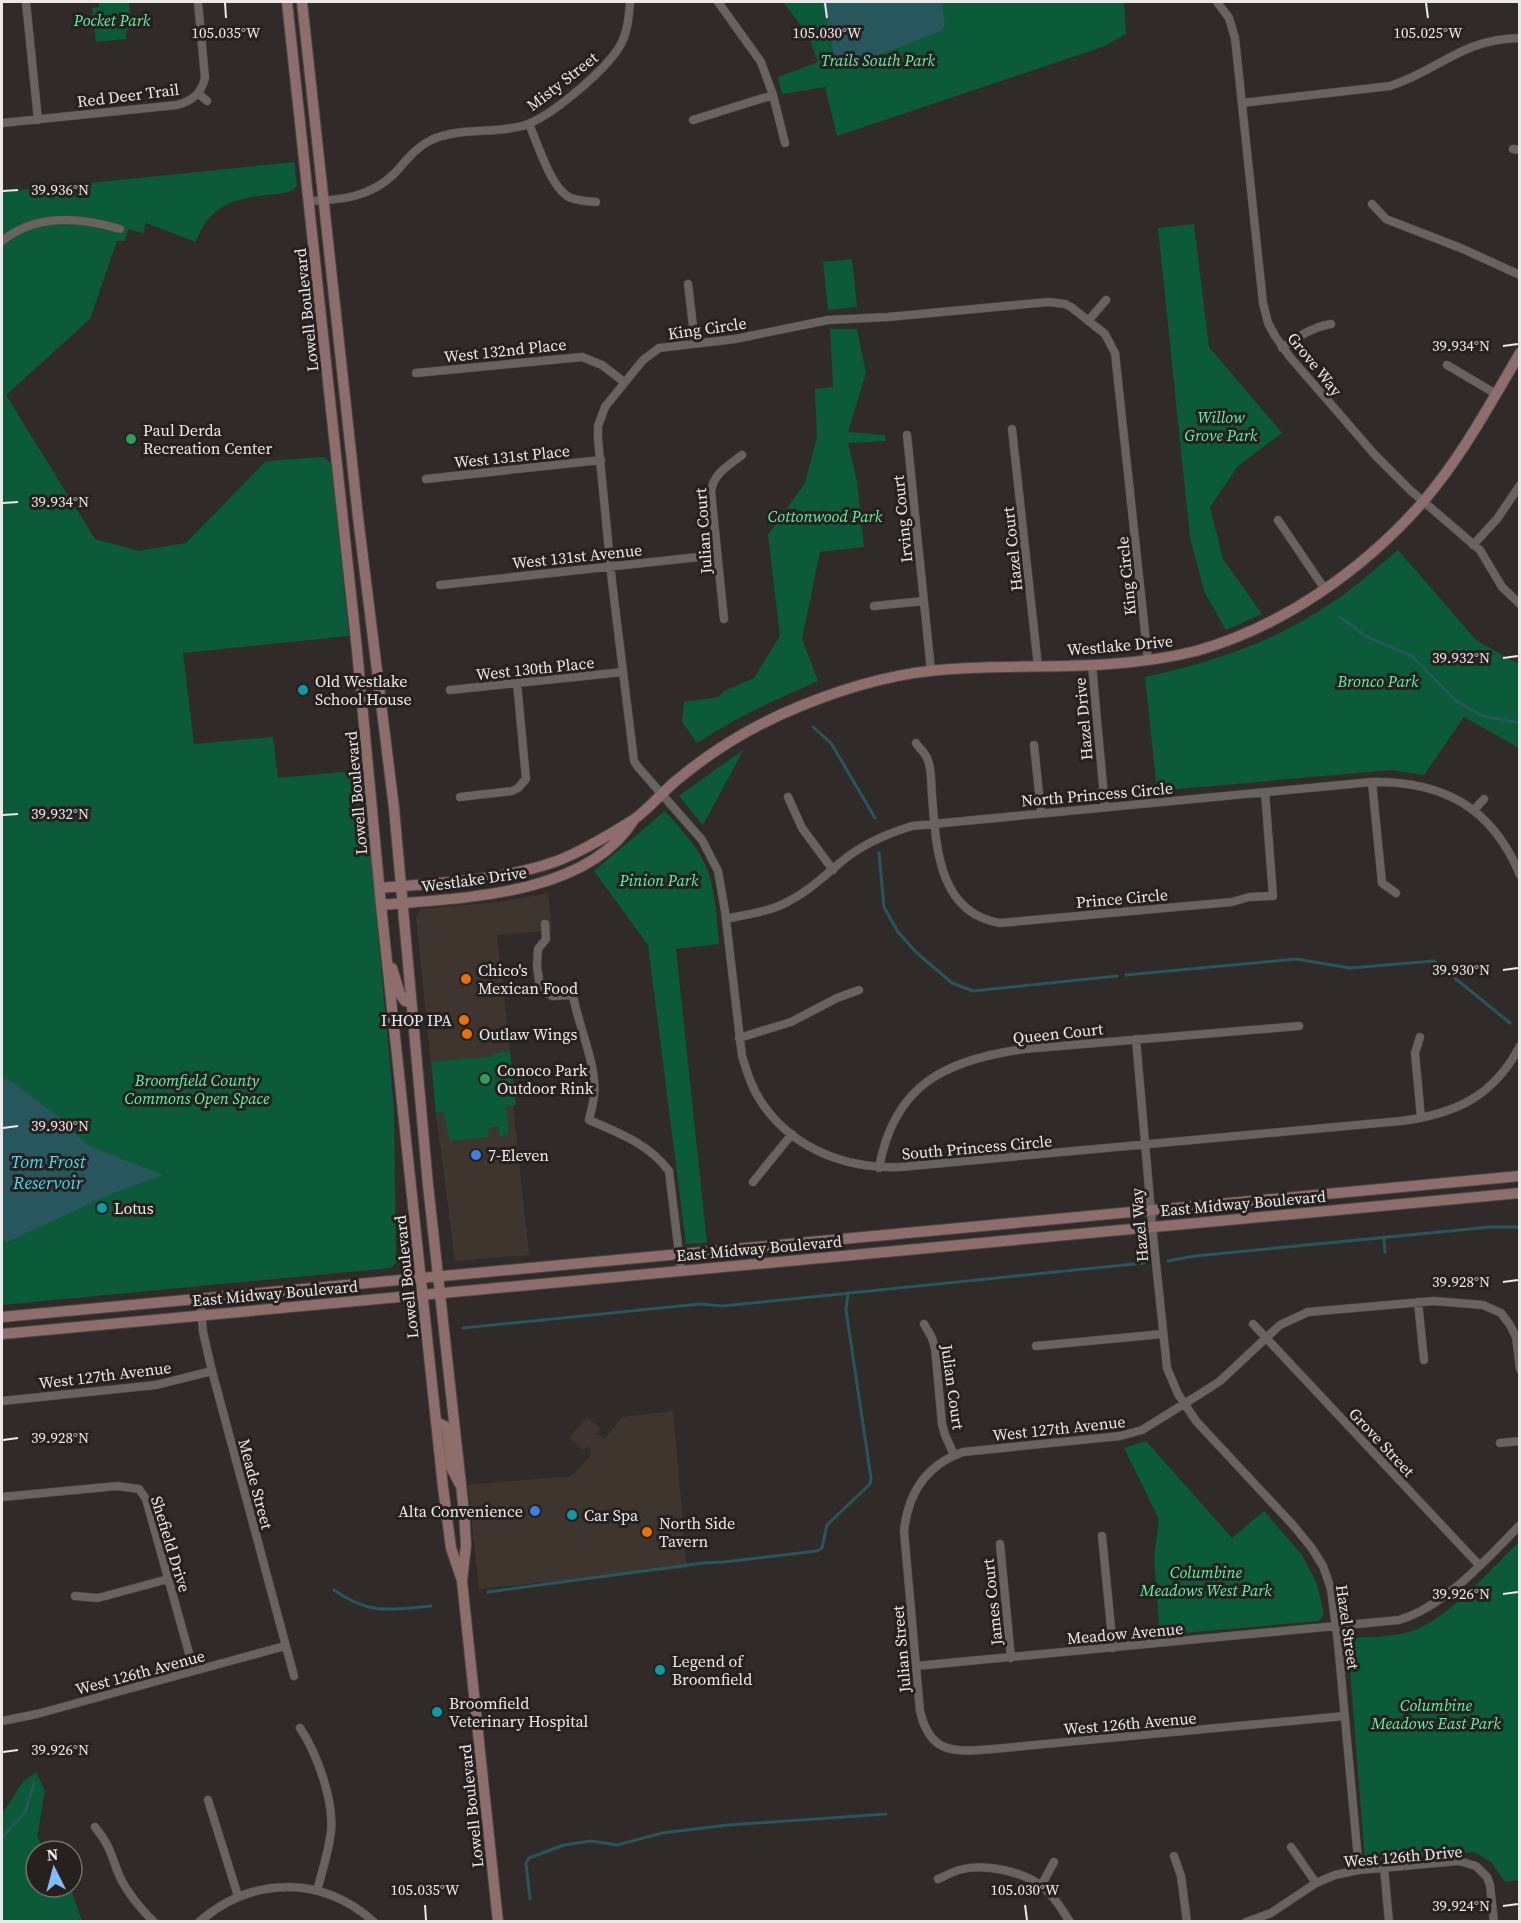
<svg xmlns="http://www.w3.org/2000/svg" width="1521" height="1923" font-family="'Source Serif 4',serif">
<rect width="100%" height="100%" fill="#302b29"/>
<path fill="#3f352f" d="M548,893l4,37 -55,5 13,116 -16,2v3l-63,6 -15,-144 4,-9 79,-7z
M513,1105l16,150 -74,6 -19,-148 7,-1 8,29 37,-4v-9l10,-1 8,-21z
M673,1411l14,157 -208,21 -11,-104 103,-9 19,-19 1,-6 -3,-5 -5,4 -14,-12 18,-21 14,12 -5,5 9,4 17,-21z"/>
<path fill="#0b5a3a" d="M99,2h30l2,25 -5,5v7l-30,3 -4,-34 7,-1z
M783,2h341l2,32 -21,12 -268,90 -12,-49 -43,7 -4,-17 40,-15 -10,-27z
M294,162l3,24 -4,4c-8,4 -18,4 -27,5 -36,4 -57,12 -70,47l-50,-19 -3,10 -15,-4 -3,12h-8l-27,78 -84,76 89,144 44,12 47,-8 79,-81 14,-2 45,-3 7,6 18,173 -166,17 11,91 79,-7 5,41 85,-8 31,339 2,154 -5,5 -389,37v-1113z
M1194,224l15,123 73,86 -44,33 -28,41 13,52 39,55 -36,16 -21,-37 -15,-55 -32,-310z
M852,259l5,48 -29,3 -5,-48z
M830,329h27l9,44 -18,59 37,3 1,6 -38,2 9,39 7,65 -44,5 -18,87 16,42c-42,18 -82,37 -121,62l-15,-21 2,-20 35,-5 5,-6 30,-13 26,-42 -12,-101 37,-52 12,-46 -2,-48 18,-2z
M1398,550l78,90 37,21 6,2v85l-55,-31 -40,58 -33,-5 -234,21 -12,-114c69,-15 129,-35 188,-75 23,-15 44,-35 65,-52z
M744,749l-41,76 -24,-29z
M665,811c13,15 29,31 38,49 13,25 13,56 16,84l-43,5 31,294 -21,1 -38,-299 -54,-74z
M510,1051l6,54 -10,2 3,28 -9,1 -2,-9 -10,1 1,9 -39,4 -7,-29 -7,1 -5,-51 63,-6v-3z
M1146,1441l86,97 32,-27 38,44 15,29 7,30 -5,7 -159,14 -6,-76 5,-40 -35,-71z
M1519,1542v338l-14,2 -14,-20 -17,-10 -109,9 -17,-217 3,-6c21,-1 41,-1 61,-7 36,-12 79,-62 107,-89z
M36,1772l9,19 -8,46 9,14h-10v36h34l12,34h-80v-107l20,-31z"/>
<path fill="#27565c" d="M821,2h121l3,24 -4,5 -65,25 -28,4 -7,7 -4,-1c-6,-22 -7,-43 -16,-64z
M2,1077l12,6 47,36 26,26 76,30 -54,20 -102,47 -5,-2z"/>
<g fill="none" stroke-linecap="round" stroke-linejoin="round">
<path stroke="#27565c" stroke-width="3" d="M1340,617l25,19 47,20 44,45 27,15 37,7
M813,727l18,16 44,75
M879,853l5,54 14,25 18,20 36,31 21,8 144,-15
M1126,975l170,-16 54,9 84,-7 76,62
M1384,1237l1,15
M1168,1261l27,-5 295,-29h30
M463,1328l237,-24 22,2 422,-43
M334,1590c35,25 56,20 97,16
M488,1592l215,-29 21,-1 93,-11 5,-3 5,-23 43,-41 1,-6 -25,-168 2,-17
M2,1837l23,-24 9,-29
M530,1899l-4,-36 3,-5 35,-13 27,-4 26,4 45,-12 66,-8 158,-11"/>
<defs>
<path id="street" d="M26,2l12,118
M718,2l43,60 12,33 12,48
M1217,2l12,16 6,20 28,265 5,20 7,13 15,21 85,98 35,35 70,60 22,37 18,17
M198,93l9,8
M1242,103l148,-17c50,-16 71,-47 130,-48
M693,120l80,-25
M2,123l175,-18c15,-4 24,-11 28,-27l-7,-76
M529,124c9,20 20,59 38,72 7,5 21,5 29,6
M1513,149l7,1
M310,201c32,-1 60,-4 84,-27 12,-13 21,-26 37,-34 28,-13 62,-6 91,-14 27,-7 88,-59 100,-84 6,-13 7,-27 8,-40
M1372,204l14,15 77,30 57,26
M2,241c34,-28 78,-24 118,-12
M688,284l7,59
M1088,321l18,-21
M1282,348c16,-11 30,-21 49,-24
M1447,365l49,29
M416,373l166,-16 20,8 22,17
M1012,429l26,237
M907,435l24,236
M426,479l175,-19
M1278,520l46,68
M1473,545l24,-26 23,-34
M440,585l277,-30
M874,606l50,-5
M724,619l-13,-128c3,-18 17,-25 31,-36
M1148,660l-33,-307 -10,-19 -34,-27 -6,-3 -16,-2 -161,15 -60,3 -93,19 -76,9 -16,12 -38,47 -7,19v13l14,143 22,179 4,6 64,73 16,31 7,40 17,145c5,16 10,33 20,47 31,46 84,66 138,64l501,-46c54,-7 92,-24 119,-75
M1092,665l13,142
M450,690l173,-18
M916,743c3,5 9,10 11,15 5,10 4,27 5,37 4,51 6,118 68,128l232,-21 17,-5 24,-1 -8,-104
M1034,745l7,67
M1372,782l10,101 14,10
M460,797l52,-6 6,-3 8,-9 -9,-96
M788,797l14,31 31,42
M1474,810l10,-11
M726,919c21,-5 44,-7 63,-18 20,-10 35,-25 52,-39 21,-18 45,-28 71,-36l460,-44c71,-1 120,25 148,93
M545,924l1,15 -8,10 -1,17 3,22 12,8 21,-1c5,31 25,72 21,101 -1,8 -3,16 -5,24 30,13 60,24 80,51l12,99
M1420,1037l-5,16 6,65
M739,1038l52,-16 46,-24 22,-8
M1136,1039l17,196 14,133 11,26 18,27 96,103 19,23 12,19 8,23 7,54 21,227
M879,1168c15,-84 67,-108 145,-119l275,-23
M753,1182l39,-48
M200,1297l3,35 9,39 82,305
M1418,1302l6,58
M924,1324l8,14 3,10 7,76 3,11 9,20
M1253,1324l226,241
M1036,1346l127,-12
M2,1401l154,-16 56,-14
M1500,1443l20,-2
M2,1497l115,-11 22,3 7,10 48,172
M1102,1536l11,112
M1000,1544l11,114
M75,1596l23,2 70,-19
M916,1666l483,-46c45,-13 88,-61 121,-95
M1345,1716l-352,33c-38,3 -63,6 -73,-38l-16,-180c4,-37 22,-66 59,-79l157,-16 22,-6 58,-36 20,-13 60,-56 28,-13 126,-11 49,4 18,8 9,12 6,12 4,32
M2,1721l35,-7 248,-68
M300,1728c17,25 34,73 31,103 -2,20 -9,40 -14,60
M208,1800l30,96
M95,1827c15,18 16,28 24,48 8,18 21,33 35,47
M1291,1847l25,36
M1174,1856l7,20 6,46
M1384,1868l5,54
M938,1879c7,-3 14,-7 21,-9 25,-7 65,1 85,18 11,9 18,22 26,34
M1041,1886l13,-24
M199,1922c53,-46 122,-47 175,0
M1246,1922l25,-9 45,-30 19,-8 24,-5 100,-9 17,5 11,11 3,8 4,37"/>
<path id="secondary" d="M287,2l70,648 24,255 62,582 8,61 10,30
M302,2l56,515 36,291 34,377 36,327 2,33 -4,36 36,341
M380,888c58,-5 121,-7 177,-27 26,-10 52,-26 76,-41 16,-11 29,-28 44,-40 37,-31 81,-57 126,-75 47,-19 97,-33 148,-36 53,-4 106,-1 159,-5 29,-2 58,-6 86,-13 86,-24 167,-81 226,-148 39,-45 68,-99 98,-150
M381,905c79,-7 205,-9 252,-84
M392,968l8,26 5,7 6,1
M2,1317l1518,-141
M2,1334l1518,-141
M436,1422l11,5 4,40 8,16"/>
</defs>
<use href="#street" stroke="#4b4744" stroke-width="9"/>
<use href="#secondary" stroke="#4b4744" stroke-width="12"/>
<use href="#street" stroke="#686260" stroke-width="8"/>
<use href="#secondary" stroke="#8e6e6c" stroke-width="10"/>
</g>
<path fill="none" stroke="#ebe8e7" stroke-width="2" d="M225,3l1,15M825,3l2,15M1426,3l2,15M3,191l15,-1M1503,346l15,-2M3,503l15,-1M1503,658l15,-2M3,815l15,-1M1503,970l15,-2M3,1128l15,-2M1503,1282l15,-2M3,1440l15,-2M1503,1594l15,-2M3,1752l15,-2M425,1905l1,15M1025,1905l2,15M1503,1906l15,-2"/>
<g fill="#2e9e5b" stroke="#26211f" stroke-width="2">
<circle cx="131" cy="439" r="6"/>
<circle cx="485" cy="1079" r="6"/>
</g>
<g fill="#0f9aa8" stroke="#26211f" stroke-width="2">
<circle cx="303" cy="690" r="6"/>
<circle cx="102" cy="1208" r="6"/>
<circle cx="572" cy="1515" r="6"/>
<circle cx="660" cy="1670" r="6"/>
<circle cx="437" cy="1712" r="6"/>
</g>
<g fill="#e8710a" stroke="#26211f" stroke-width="2">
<circle cx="466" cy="979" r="6"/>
<circle cx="464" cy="1020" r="6"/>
<circle cx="467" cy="1034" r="6"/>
<circle cx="647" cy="1532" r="6"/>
</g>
<g fill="#3f7fe0" stroke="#26211f" stroke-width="2">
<circle cx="476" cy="1155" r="6"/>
<circle cx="535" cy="1511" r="6"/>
</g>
<g text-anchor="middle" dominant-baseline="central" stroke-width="6" stroke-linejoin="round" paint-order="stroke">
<g font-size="16" font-style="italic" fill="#60f1ab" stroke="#26211f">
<text x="112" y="20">Pocket Park</text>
<text x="878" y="60">Trails South Park</text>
<text x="1221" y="417">Willow<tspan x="1221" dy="18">Grove Park</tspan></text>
<text x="825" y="516">Cottonwood Park</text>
<text x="1378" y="681">Bronco Park</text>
<text x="659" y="880">Pinion Park</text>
<text x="197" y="1080">Broomfield County<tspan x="197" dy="18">Commons Open Space</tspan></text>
<text x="1206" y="1572">Columbine<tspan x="1206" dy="18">Meadows West Park</tspan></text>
<text x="1436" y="1705">Columbine<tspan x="1436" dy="18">Meadows East Park</tspan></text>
</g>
<g font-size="16" fill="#ebe8e7" stroke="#26211f">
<text transform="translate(562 81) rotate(-38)">Misty Street</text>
<text transform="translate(128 95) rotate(-7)">Red Deer Trail</text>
<text transform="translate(306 310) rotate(-96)">Lowell Boulevard</text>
<text transform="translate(707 328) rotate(-8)">King Circle</text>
<text transform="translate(505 350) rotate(-6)">West 132nd Place</text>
<text transform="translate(1315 364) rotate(51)">Grove Way</text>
<text transform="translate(512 456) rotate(-6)">West 131st Place</text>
<text transform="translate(902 519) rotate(-96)">Irving Court</text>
<text transform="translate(703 531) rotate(-94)">Julian Court</text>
<text transform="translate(1012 549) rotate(-96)">Hazel Court</text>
<text transform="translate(577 556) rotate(-6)">West 131st Avenue</text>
<text transform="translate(1126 576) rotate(-96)">King Circle</text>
<text transform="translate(1120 645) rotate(-5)">Westlake Drive</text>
<text transform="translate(535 668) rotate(-6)">West 130th Place</text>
<text transform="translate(1083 719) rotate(-95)">Hazel Drive</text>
<text transform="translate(356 793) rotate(-95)">Lowell Boulevard</text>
<text transform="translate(1097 794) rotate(-5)">North Princess Circle</text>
<text transform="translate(474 879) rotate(-8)">Westlake Drive</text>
<text transform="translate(1122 898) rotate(-5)">Prince Circle</text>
<text transform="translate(1058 1033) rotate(-6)">Queen Court</text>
<text transform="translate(977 1147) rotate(-5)">South Princess Circle</text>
<text transform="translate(1243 1203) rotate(-5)">East Midway Boulevard</text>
<text transform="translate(1139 1225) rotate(-95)">Hazel Way</text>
<text transform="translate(759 1248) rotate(-5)">East Midway Boulevard</text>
<text transform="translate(406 1277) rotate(-96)">Lowell Boulevard</text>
<text transform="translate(275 1293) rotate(-5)">East Midway Boulevard</text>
<text transform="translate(105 1375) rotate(-7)">West 127th Avenue</text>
<text transform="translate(953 1387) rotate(82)">Julian Court</text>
<text transform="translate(1059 1428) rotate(-6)">West 127th Avenue</text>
<text transform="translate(1382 1442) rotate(47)">Grove Street</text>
<text transform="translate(256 1484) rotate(75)">Meade Street</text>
<text transform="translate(171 1544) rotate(73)">Shefield Drive</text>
<text transform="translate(992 1602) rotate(-96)">James Court</text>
<text transform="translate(1348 1627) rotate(82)">Hazel Street</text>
<text transform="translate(1125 1633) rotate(-5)">Meadow Avenue</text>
<text transform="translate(901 1649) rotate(-95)">Julian Street</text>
<text transform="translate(140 1672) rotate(-15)">West 126th Avenue</text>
<text transform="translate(1130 1723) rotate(-5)">West 126th Avenue</text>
<text transform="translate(471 1806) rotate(-96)">Lowell Boulevard</text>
<text transform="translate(1403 1856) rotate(-5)">West 126th Drive</text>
</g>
<g font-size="16" fill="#ebe8e7" stroke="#26211f" text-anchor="start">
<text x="143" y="430">Paul Derda<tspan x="143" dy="18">Recreation Center</tspan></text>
<text x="315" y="681">Old Westlake<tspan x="315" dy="18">School House</tspan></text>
<text x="478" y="970">Chico's<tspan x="478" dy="18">Mexican Food</tspan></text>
<text x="452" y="1020" text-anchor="end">I HOP IPA</text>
<text x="479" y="1034">Outlaw Wings</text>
<text x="497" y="1070">Conoco Park<tspan x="497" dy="18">Outdoor Rink</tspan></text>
<text x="488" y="1155">7-Eleven</text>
<text x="114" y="1208">Lotus</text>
<text x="523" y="1511" text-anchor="end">Alta Convenience</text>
<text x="584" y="1515">Car Spa</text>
<text x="659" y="1523">North Side<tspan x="659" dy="18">Tavern</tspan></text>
<text x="672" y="1661">Legend of<tspan x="672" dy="18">Broomfield</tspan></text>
<text x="449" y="1703">Broomfield<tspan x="449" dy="18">Veterinary Hospital</tspan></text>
</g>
<g font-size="18" font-style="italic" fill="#40dcef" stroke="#26211f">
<text x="48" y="1161">Tom Frost<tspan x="48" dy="21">Reservoir</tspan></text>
</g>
</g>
<g font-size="15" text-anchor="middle" fill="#ebe8e7" stroke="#26211f" stroke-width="6" stroke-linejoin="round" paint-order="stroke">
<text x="226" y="38">105.035°W</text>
<text x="827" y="38">105.030°W</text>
<text x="1428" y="38">105.025°W</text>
<text x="60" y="195">39.936°N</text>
<text x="1461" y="351">39.934°N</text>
<text x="60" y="507">39.934°N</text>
<text x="1461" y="663">39.932°N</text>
<text x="60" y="819">39.932°N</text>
<text x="1461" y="975">39.930°N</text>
<text x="60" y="1131">39.930°N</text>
<text x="1461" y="1287">39.928°N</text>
<text x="60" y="1443">39.928°N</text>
<text x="1461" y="1599">39.926°N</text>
<text x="60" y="1755">39.926°N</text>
<text x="425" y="1895">105.035°W</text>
<text x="1025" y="1895">105.030°W</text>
<text x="1461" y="1911">39.924°N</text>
</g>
<rect width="1521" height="1923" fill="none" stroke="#ebe8e7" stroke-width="6"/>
<g transform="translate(54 1869) rotate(354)"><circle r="28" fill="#26211f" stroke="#75716f" stroke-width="1.5"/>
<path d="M0-4.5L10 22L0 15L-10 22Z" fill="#83bcfb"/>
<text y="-9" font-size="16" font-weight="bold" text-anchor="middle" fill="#ebe8e7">N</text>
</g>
</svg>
